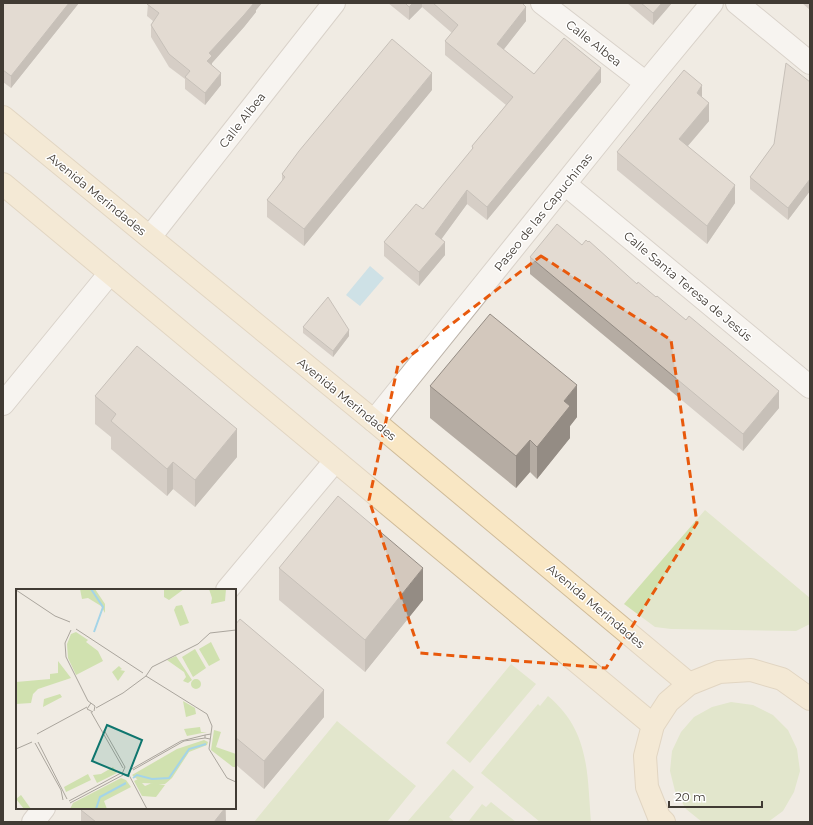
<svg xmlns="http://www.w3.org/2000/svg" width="813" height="825" font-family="Montserrat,sans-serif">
<rect width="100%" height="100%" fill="#f0ebe3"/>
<path fill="#d0e1af" d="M705,510l105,88v26l-14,7 -125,-2 -16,-2 -31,-23z
M511,664l25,20 -66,79 -24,-20z
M548,696c42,35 39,77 43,126h-51l-59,-49 57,-69 2,2z
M731,702l22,3 20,10 15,15 9,19 3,22 -6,21 -11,19 -15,11h-66l-16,-13 -11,-18 -5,-20 2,-20 9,-19 13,-15 18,-10z
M337,721l79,65 -29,36h-133z
M453,769l21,18 -25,30 6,5h-48z
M491,802l25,20h-48l14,-18 4,3z"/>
<path fill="#a4d4e8" d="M370,266l14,12 -24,28 -14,-11z"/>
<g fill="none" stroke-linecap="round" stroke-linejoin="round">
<defs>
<path id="minor" d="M542,3l104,80
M737,3l73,60
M565,184l245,203
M150,237l184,-234
M3,404l107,-131
M374,421l272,-338 66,-80
M227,590l108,-129
M33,822l11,-14"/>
<path id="secondary" d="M3,117l371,304 315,263
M3,184l650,541
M664,822l-5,-5 -12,-30 -2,-31 8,-31 15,-23 21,-18 30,-12 32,-2 31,9 28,20"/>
</defs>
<use href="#minor" stroke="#bdb4aa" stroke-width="24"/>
<use href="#secondary" stroke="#cfbb99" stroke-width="24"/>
<use href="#minor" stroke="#fff" stroke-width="22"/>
<use href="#secondary" stroke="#f9e7c4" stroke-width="22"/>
</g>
<path fill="#b5aca3" d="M3,3h76l-68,85 -8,-6z
M148,3h114l-6,7v2l-12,15 -32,36v2l9,20 -16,20 -20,-16v-10l-16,-12 -18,-30v-12l2,-4 -6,-5z
M388,3h134l4,18 -23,29 31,24 67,8 -114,138 -20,-16 -26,35 4,16 -26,31 -35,-30v-14l39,-33 49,-59v-4l34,-41 -61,-50v-14l7,-8 -30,-26 -13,13z
M627,3h45l-19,22z
M802,3h8v7z
M810,82v109l-22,29 -38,-31v-12l24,-33z
M432,90l-128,156 -37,-29v-17l15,-19v-7z
M702,98l7,23 -21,25 47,57 -28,41 -90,-74v-18z
M582,245l55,39 142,124 -36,43 -213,-177v-17z
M303,327l46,9 -16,21 -30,-24z
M430,386l147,31 -7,9v12l-33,41 -7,-7 -14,16 -86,-70z
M95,396l142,61 -42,50 -22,-18 -6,7 -56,-47v-12l-16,-13z
M810,491v15l-1,-1v-12z
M279,568l144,32 -58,72 -86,-72z
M235,625l89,92 -60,72 -29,-25z
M226,808v14h-145v-12z"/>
<path fill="#948c84" d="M69,3h10l-68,85v-12z
M254,3h8l-6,7v2l-12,15 -32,36v5l-5,-7 2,-8z
M413,3h9v4l-13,13v-13z
M662,3h10l-19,22v-12z
M526,7v14l-29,37v-14z
M601,68v14l-114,138v-13z
M221,73v12l-16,20v-12z
M432,73v17l-128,156v-17z
M702,85v18l-5,-10z
M709,103v18l-30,35v-17z
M810,179v12l-22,29v-12z
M735,185v18l-28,41v-18z
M467,190v14l-32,44v-14z
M445,242v13l-26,31v-14z
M349,330v6l-16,21v-6z
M577,385v32l-7,9v12l-33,41v-32l27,-46z
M779,391v17l-36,43v-17z
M237,429v28l-42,50v-27z
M530,440v32l-14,16v-32z
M173,462v27l-6,7v-27z
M423,568v32l-58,72v-32z
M324,690v27l-60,72v-28z
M225,808l1,14h-12z"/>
<path fill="#d3c8bd" stroke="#948c84" d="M3,3h66l-58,73 -8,-6z
M148,3h106l-10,12 -35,38 3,3 -5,5 14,12 -16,20 -20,-16 5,-6 -21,-17 -18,-29 8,-12 -12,-9z
M405,3h8l-4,4z
M433,3h89l4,4 -29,37 37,30 30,-36 37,30 -114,139 -20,-17 -32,44 10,8 -26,30 -35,-30 32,-38 7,5 50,-61 -1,-2 41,-49 -68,-56 13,-16z
M641,3h21l-9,10z
M392,39l40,34 -128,156 -37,-29 18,-23 -3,-3 17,-23z
M786,63l24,19v97l-22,29 -38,-31 24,-33z
M684,70l18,15 -5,8 12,10 -30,36 56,46 -28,41 -90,-74z
M557,224l25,21 4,-5 2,2 1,-1 48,43 1,-2 18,15 1,-1 29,24 3,-4 90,75 -36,43 -213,-177z
M328,297l21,33 -16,21 -30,-24z
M490,314l87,71 -13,16 6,5 -33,41 -7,-7 -14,16 -86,-70z
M137,346l100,83 -42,51 -22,-18 -6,7 -56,-48 5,-7 -21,-18z
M338,496l85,72 -58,72 -86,-72z
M240,619l84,71 -60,71 -29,-24v-112z
M83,808h142l-11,14h-118l-15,-12z"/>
<path d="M0 0H813V825H0ZM541,256l130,84 26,183 -91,145 -186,-15 -51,-153 29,-135z" fill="#f0ebe3" fill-opacity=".55" fill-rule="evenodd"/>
<path fill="none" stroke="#e8590c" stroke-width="3" stroke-dasharray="8 5" stroke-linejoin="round" d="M541,256l130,84 26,183 -91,145 -186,-15 -51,-153 29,-135z"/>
<g text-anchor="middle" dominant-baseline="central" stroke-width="3" stroke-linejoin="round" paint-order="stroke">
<g font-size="12" fill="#413b34" stroke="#fff">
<text transform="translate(594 43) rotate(38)">Calle Albea</text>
<text transform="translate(242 120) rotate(-52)">Calle Albea</text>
<text transform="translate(97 194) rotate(39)">Avenida Merindades</text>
<text transform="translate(543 212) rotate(-51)">Paseo de las Capuchinas</text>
<text transform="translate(688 286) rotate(40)">Calle Santa Teresa de Jesús</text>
<text transform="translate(347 399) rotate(39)">Avenida Merindades</text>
<text transform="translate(596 606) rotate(40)">Avenida Merindades</text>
</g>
</g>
<g transform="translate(16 589)">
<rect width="220" height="220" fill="#f0ebe3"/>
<path d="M64,0h15l10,15v9l-4,-7 -13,-8 -6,1zM148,0h20l-15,11 -5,-3zM193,0h17l-1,12 -14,3 1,-6zM166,16l7,18 -9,3 -6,-16 2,-4zM60,43l12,8 -2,2 12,9 5,10 -27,14 -8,-17 -1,-14 4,-10zM195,53l9,18 -11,6 -10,-17zM179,60l11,19 -13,9 -11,-20zM160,67l16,24 -4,3 -5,-2 3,-4 -2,-5 -17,-12zM42,72l13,17 -33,11 -5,5 -2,9 -15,1v-22l34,-3v-5l8,-1zM103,77l3,3 -2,1 5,1 -7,10 -6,-9zM175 95a5 5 0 1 1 10 0a5 5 0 1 1-10 0ZM44,105l2,3 -19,10 1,-8zM167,112l12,7 1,6 -10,3zM184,138l1,5h6l-20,4 -3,-7zM198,141l7,2 -5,15 20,7v13h-3l-22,-17zM188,151l4,2 -1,3 -18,7 -17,26 -7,6 -23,-1 -10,-8 45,-26zM97,178l4,6 -20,10 -4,-8 8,-1zM72,185l3,6 -25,12 -2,-5zM105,189l5,2 5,7 -27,14 3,8h-37l3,-6zM122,190l7,7 7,-3 13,2 -9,12 -14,-1 -8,-15zM5,206l10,14h-7l-8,-10z" fill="#d0e1af"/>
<path fill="none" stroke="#a4d4e8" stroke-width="2" d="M75,0l12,18 -9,25M117,189l4,-3 15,4 17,-1 20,-29 17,-5M80,220l4,-12 26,-14"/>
<path fill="none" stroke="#aaa59d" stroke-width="1" d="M0,1l39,26 15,6M60,40l67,44M55,41l-6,13 1,14 22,44 7,5 -1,5M130,87l61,38 5,12 -3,23 18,29 9,4M75,114l-4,6 6,3M80,119l27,-15 23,-17 6,-9 46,-23 12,-11 26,-3M75,123l32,56M88,141l21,37M21,145l50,-27M194,150l-5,-1v-3l6,-1M22,153l29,57M19,154l26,47 2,10M0,160l16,-7M109,178l-3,7 7,1M114,181l51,-29 24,-6M117,181l51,-29 21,-3M113,186l18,34M53,212l52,-28M54,214l53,-28"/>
<path fill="#0f766e" fill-opacity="0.15" stroke="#0f766e" stroke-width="2" d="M91,136l35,15 -14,36 -36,-15z"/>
<rect width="220" height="220" fill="none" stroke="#413b34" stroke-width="2"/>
</g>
<rect width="813" height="825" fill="none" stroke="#413b34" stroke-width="8"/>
<path d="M669 801v6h93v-6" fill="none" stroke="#413b34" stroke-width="2"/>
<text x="675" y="801" font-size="12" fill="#413b34" stroke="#ffffff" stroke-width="3" paint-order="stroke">20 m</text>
</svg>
